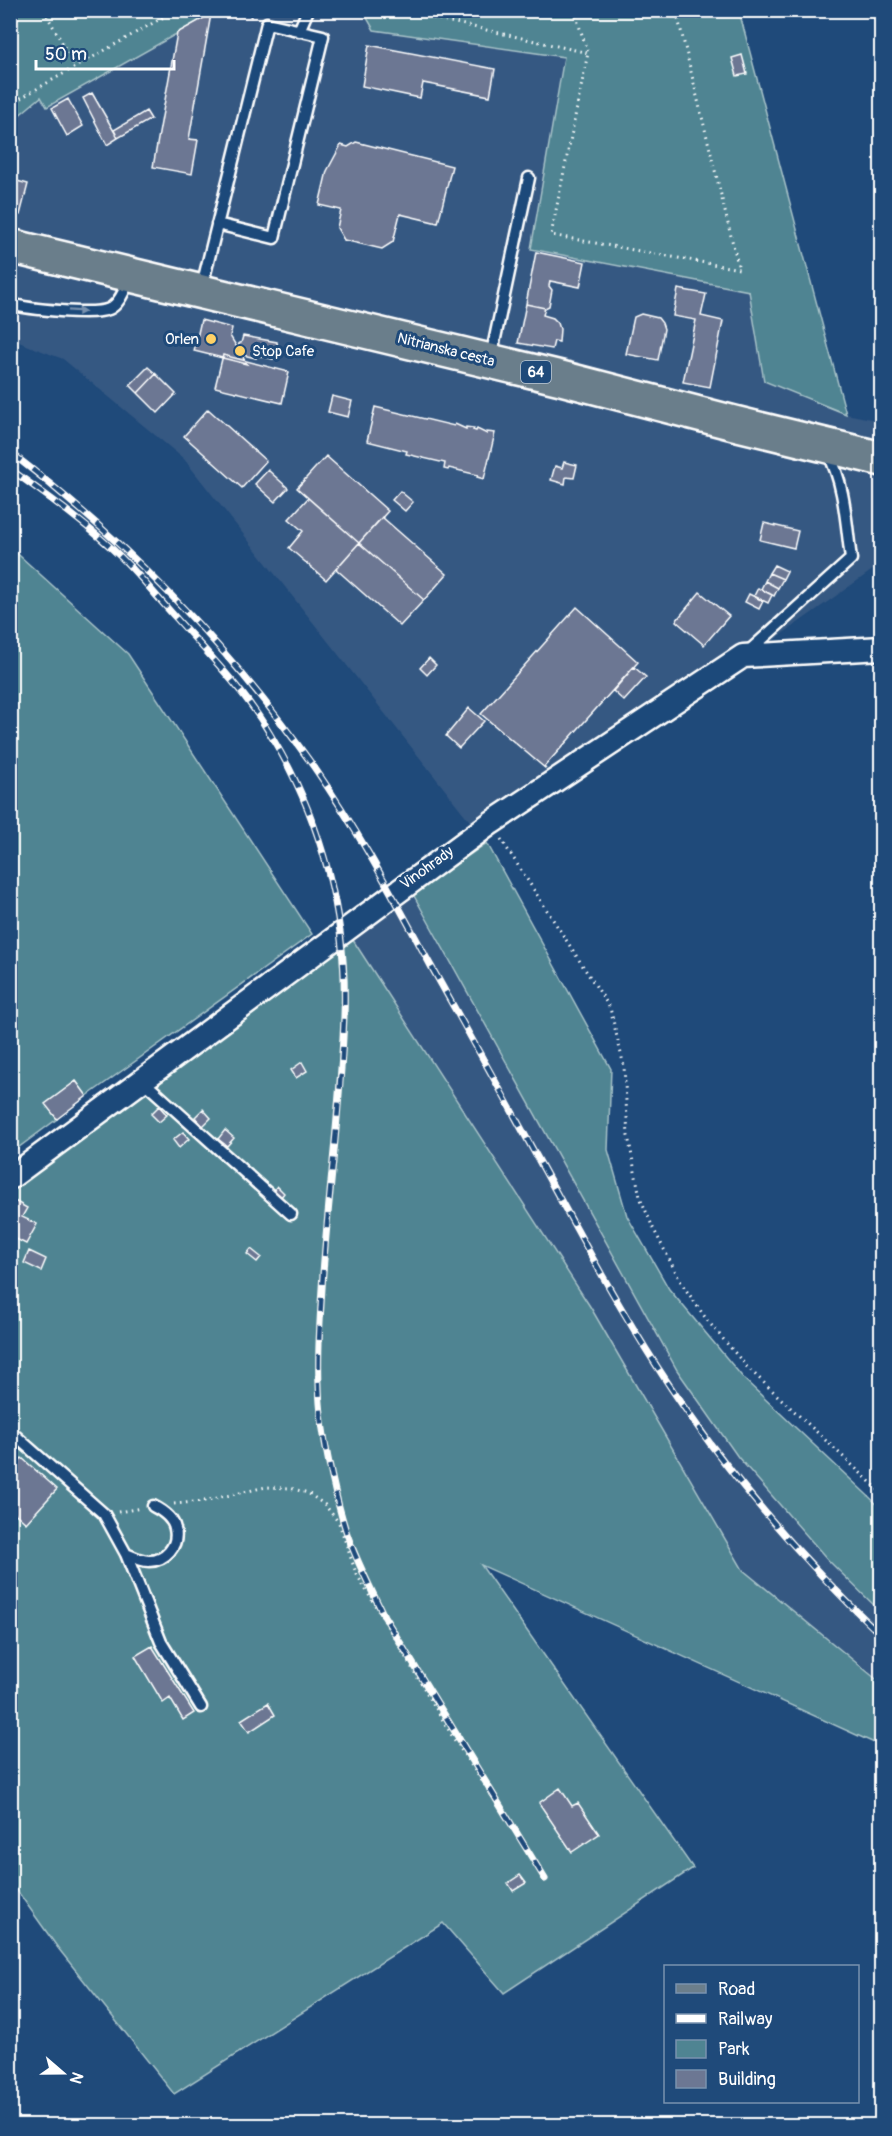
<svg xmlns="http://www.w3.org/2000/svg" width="892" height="2136" font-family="Pangolin,sans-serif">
<rect width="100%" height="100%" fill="#1f4a7a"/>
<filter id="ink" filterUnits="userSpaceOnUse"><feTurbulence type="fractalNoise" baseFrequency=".0167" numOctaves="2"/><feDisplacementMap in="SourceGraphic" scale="12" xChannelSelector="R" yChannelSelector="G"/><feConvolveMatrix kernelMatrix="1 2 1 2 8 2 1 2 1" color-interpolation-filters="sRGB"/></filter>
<g filter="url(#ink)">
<path fill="#365882" d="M217,11h146l11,19 190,27 -33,192 218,42 15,90 82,33 35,7v143l-394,279 -303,-384 -121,-100 -52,-20 -1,-217 31,-25 6,10z
M412,894l265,476 61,87 91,104 52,51v71l-138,-112 -152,-263 -240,-371z"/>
<path fill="#4f8492" stroke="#a7c2c8" stroke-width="1.5" d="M11,10h206v1l-170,96 -6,-10 -30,25z
M363,11h376l107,403 -82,-33 -15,-90 -218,-42 33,-192 -190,-27z
M10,547l118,107 184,280 -225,162 -11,-15 -30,23 11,15 -46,34z
M487,843l124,226 -3,81 19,66 42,73 76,91 136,128v104l-52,-51 -91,-104 -61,-87 -264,-476z
M351,937l240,371 152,262 138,113v63l-400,-181 212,303 -189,125 -61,-70 -269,171 -116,-146 -47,-66 -1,-689z"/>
<path fill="#6c7793" stroke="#fff" stroke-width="1.5" d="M211,14l-22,125 9,1 -6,34 -39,-7 24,-134z
M369,45l126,24 -5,27 -67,-13 -3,15 -58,-12z
M742,55l5,19 -10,2 -5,-18z
M92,93l26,45 -11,7 -24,-47z
M68,99l15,27 -16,10 -15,-28z
M146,111l5,8 -33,19 -4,-8z
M356,142l96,24 -14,57 -38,-9 -7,28 -11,7 -38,-9 -7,-12 4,-18 -22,-5 8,-34 14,-26 7,2z
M10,179l18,5 -8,31 -10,-2z
M536,252l49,10 -5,25 -30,-6 -1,5 3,4 -3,16 -4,2 -19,-4z
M678,289l28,5 -5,22 22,5 -13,66 -27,-5 13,-62 -23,-4z
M526,304l19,4 -2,7 10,3 5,5 2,6 -1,13 -5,-1 -2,8 -34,-6z
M641,314l17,4 4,5 2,6 -6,31 -32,-6 8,-37z
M201,320l31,8 -2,8 17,28 -53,-13z
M243,336l34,6 1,9 -3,1 -2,7 -17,-4v3l-18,-4 1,-11h2z
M223,355l66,17 -7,31 -67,-16z
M148,367l8,7 -18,19 -8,-8z
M156,374l20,20 -18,19 -20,-20z
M332,396l20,5 -4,16 -20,-5z
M375,407l79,19 1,-2 11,5v-2l8,1 -1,2 3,1 1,-2 10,5v-2l8,1 -11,46 -7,-2 1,-2 -29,-7 -1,2 -4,-1 1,-6 -39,-9 1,-3 -40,-10z
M208,409l58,52 -24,27 -58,-52z
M326,456l62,55 -29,32 -62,-55z
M564,462l13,3 -3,13 -8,-1 -1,7 -14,-4 4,-14 7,2z
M268,470l20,18 -13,14 -20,-18z
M400,491l13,11 -8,9 -13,-11z
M308,498l51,45 -33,37 -37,-32 14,-17 -14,-12z
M382,517l65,57 -23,26 -65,-57z
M764,523l34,8 -4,17 -34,-8z
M359,543l65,57 -24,26 -64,-57z
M774,565l13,6 -4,8 -14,-6z
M769,573l14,6 -5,9 -13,-7z
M765,581l13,7 -4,8 -13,-7z
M758,588l14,7 -4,8 -14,-7z
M700,592l29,24 -25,29 -28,-24z
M749,594l14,7 -4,8 -14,-7z
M577,607l61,55 -94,105 2,2 -65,-55z
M429,658l7,7 -9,10 -7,-7z
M634,667l12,10 -22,24 -11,-10z
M469,708l15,13 -25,27 -13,-12z
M302,1062l5,9 -11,7 -5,-8z
M76,1081l11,15 -30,23 -12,-15z
M159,1106l8,9 -8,7 -8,-8z
M203,1109l8,9 -8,8 -8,-9z
M225,1130l9,8 -7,8 -9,-7z
M183,1132l6,7 -10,9 -6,-8z
M277,1186l7,7 -3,4 -8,-6z
M11,1199l16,9 -5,9 15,7 -11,20 -16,-8z
M251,1249l10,8 -4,5 -10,-8z
M29,1251l17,8 -5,12 -17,-8z
M22,1458l35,31 -31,34 -16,-14v-48l5,4z
M152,1646l42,67 -11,7 -13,-22 -7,5 -28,-47z
M268,1703l7,12 -26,17 -8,-12z
M560,1788l12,18 6,-3 21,31 -27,18 -33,-49z
M520,1875l6,8 -13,8 -5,-8z"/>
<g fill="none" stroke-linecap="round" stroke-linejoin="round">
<defs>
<path id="lane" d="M299,31l9,-21
M201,290l66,-267 56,13 -49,202 -57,-14
M10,304c18,5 83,12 99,5 11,-5 16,-21 21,-31
M491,357l38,-179
M748,652l103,-93c-5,-36 -6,-74 -23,-106
M143,1081l148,133
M10,1431l94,83 22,40 35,88 40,65
M126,1554c7,3 15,7 23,7 16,0 30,-15 26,-32 -2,-11 -12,-18 -22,-23"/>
<path id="street" d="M10,1178l481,-355 252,-167 139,-8"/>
<path id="primary" d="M10,246l551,132 173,45 148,36"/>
</defs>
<use href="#lane" stroke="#fff" stroke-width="15"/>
<use href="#street" stroke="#fff" stroke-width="27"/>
<use href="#primary" stroke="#fff" stroke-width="38"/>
<path stroke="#fff" stroke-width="3" stroke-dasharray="1.5 4.5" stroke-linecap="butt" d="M44,10l31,56
M398,10l190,43
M574,10l14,43 -37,182 188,34 -63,-259
M250,17l6,-7
M10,104l166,-94
M501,839l109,169 14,58 4,70 12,61 13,31 29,56 25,36 40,47 135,126
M174,1504l30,-3 62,-14 24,1 18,5 17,12 14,18 17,50 98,166 89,134
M118,1512l23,-4"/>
<use href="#lane" stroke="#1f4a7a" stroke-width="10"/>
<use href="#street" stroke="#1f4a7a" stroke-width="22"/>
<use href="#primary" stroke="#6b7e8b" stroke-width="33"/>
<defs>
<path id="rail" d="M10,452c117,90 219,195 304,315 44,63 80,131 117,199 34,61 68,121 101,182 41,74 80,149 126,220 63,99 139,187 224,268
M10,469c39,28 77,55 111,88 20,20 37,41 56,62 33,37 68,72 93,115 51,83 78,185 74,282 -3,86 -15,172 -21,257 -3,47 -7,95 -2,141 4,36 15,86 26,120 10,28 24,55 37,82l161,263"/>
</defs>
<use href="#rail" stroke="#fff" stroke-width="7"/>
<use href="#rail" stroke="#1f4a7a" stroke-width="4.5" stroke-dasharray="14" stroke-linecap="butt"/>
</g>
<defs><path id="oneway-solid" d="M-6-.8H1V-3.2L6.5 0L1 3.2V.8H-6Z" transform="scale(1.5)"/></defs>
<use fill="#7992af" href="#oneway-solid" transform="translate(77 311) rotate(4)"/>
</g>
<g fill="#ffd166" stroke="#1f4a7a" stroke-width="2">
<circle cx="211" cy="339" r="6"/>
<circle cx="240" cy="351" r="6"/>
</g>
<g text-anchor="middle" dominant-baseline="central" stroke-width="6" stroke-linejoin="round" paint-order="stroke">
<rect fill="#1f4a7a" stroke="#bcc9d7" stroke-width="1.5" x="521" y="361" width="30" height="22" rx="4.5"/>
<g font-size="14" font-weight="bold" fill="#fff">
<text x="536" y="372">64</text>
</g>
<g font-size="15" fill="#fff" stroke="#1f4a7a" text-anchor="end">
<text x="199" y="339">Orlen</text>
<text x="252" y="351" text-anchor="start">Stop Cafe</text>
</g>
<g font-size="15" fill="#fff" stroke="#1f4a7a">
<text transform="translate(446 350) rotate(14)">Nitrianska cesta</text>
<text transform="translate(427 868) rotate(-36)">Vinohrady</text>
</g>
</g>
<rect width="892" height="2136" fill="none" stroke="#1f4a7a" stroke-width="36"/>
<rect x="18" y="18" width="856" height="2100" fill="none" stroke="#fff" stroke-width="2" filter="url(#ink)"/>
<rect x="664" y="1965" width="195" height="138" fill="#1f4a7a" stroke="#7992af" stroke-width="1.5"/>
<rect x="676" y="1984" width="30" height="9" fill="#6b7e8b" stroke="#7992af" stroke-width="1.5"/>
<text x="718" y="1995" font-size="18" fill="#ffffff">Road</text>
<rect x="676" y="2014" width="30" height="9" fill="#ffffff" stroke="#7992af" stroke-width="1.5"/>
<text x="718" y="2025" font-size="18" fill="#ffffff">Railway</text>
<rect x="676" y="2040" width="30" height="18" fill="#4f8492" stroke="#7992af" stroke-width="1.5"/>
<text x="718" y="2055" font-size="18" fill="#ffffff">Park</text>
<rect x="676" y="2070" width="30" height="18" fill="#6c7793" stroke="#7992af" stroke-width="1.5"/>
<text x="718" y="2085" font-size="18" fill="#ffffff">Building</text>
<g transform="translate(63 2073) rotate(110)" stroke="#1f4a7a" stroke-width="4.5" paint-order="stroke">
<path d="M0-4.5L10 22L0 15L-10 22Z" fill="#ffffff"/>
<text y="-9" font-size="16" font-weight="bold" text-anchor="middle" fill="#ffffff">N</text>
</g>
<path d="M36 60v9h138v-9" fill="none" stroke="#ffffff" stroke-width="3"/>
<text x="45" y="60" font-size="18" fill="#ffffff" stroke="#1f4a7a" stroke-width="4.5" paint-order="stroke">50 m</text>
</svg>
